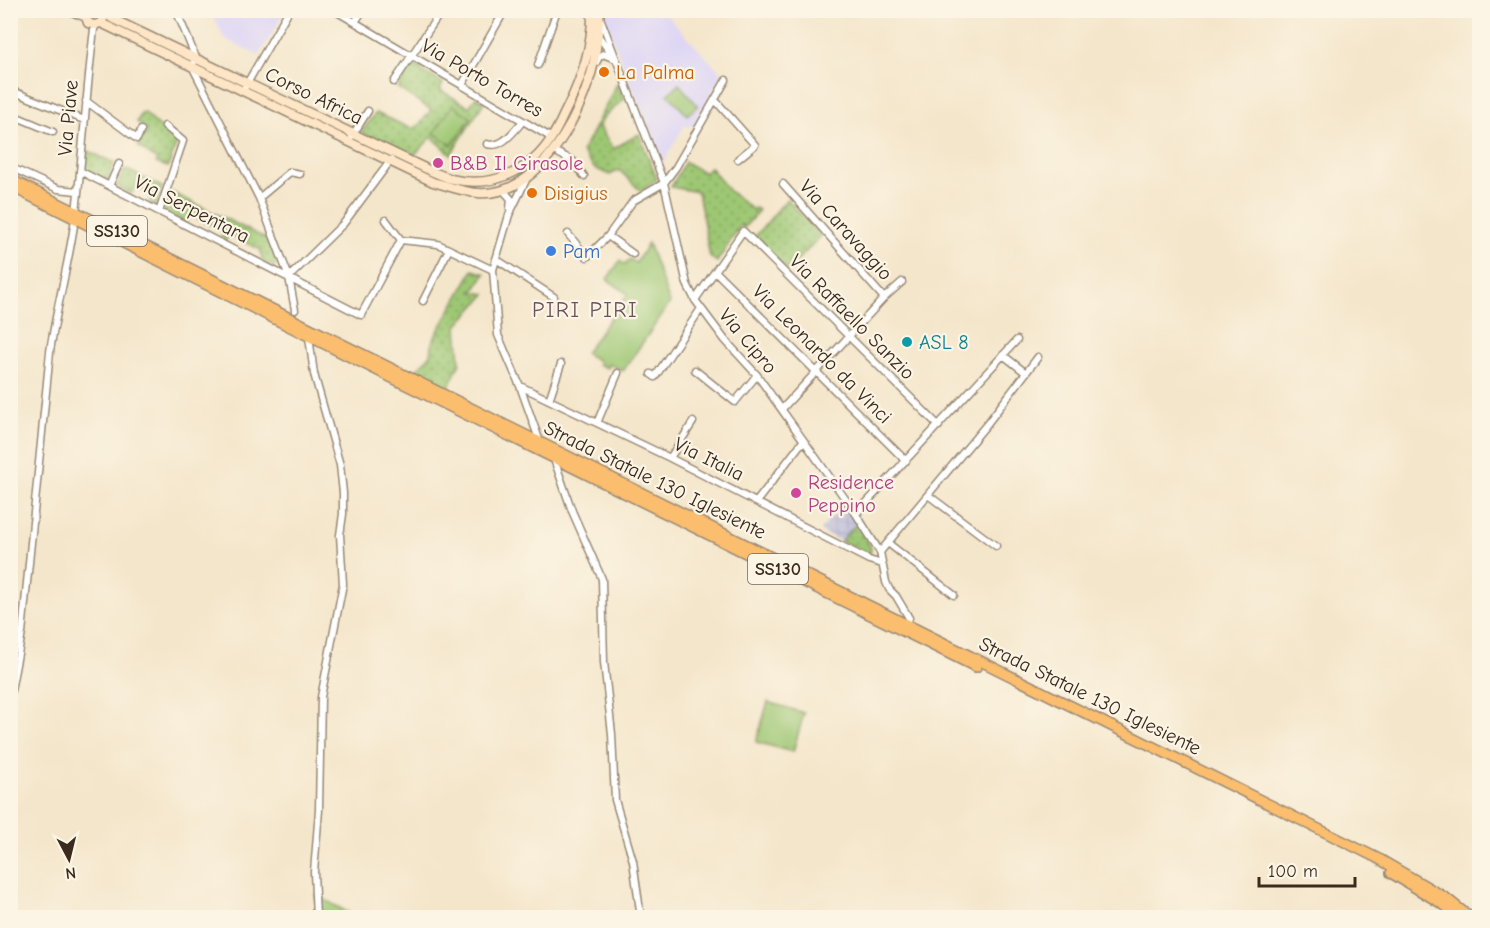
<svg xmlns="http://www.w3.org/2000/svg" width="1490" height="928" font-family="'Comic Neue',sans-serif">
<defs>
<pattern id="industrial-grid" width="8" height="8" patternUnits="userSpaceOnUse" patternTransform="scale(1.5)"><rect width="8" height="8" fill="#c2c1dc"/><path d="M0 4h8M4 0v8" fill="none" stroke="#a8a6bc"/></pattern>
<pattern id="grass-dots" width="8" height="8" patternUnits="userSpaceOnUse" patternTransform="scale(1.5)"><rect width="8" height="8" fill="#9ec773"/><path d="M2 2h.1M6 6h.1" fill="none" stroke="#82a25e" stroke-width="1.8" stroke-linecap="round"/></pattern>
</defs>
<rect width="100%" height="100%" fill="#fcf5e5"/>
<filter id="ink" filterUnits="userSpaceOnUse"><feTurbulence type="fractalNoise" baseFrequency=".0167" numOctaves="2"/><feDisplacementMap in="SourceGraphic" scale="12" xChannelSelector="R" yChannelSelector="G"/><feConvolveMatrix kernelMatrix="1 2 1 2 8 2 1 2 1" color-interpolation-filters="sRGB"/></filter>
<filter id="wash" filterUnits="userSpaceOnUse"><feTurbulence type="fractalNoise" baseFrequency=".008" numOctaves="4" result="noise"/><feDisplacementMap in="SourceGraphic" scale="24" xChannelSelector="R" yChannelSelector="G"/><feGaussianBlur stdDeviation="1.35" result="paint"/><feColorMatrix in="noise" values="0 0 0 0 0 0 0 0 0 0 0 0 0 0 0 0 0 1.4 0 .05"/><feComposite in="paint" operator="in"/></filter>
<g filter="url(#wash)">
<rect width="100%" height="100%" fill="#f4e6cb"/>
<path fill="#ddd5f6" d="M211,11h74l-26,45 -35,-18z
M606,11h57l59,63 -28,52h-10l-21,37 -57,-140z"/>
<path fill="url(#industrial-grid)" d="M844,503l13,20 -16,18 -21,-10z"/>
<path fill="url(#grass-dots)" stroke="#6c7848" stroke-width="1.5" d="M413,63l9,6 -1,2 22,12 -3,7 29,17 7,-10 8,5 -33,52 -19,-17 -20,20 -51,-25 15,-19 36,16 9,-6 10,-13 -33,-22z
M618,82l7,16 -21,19 -5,9 14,23 26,-15 18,45 -16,12 -22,-21 -9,5 -16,-7 -12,-16z
M145,113l12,12 21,15 -10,27 -12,-4 1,-3 -19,-14 9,-16 -10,-8 4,-8z
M86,150l28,13 -7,18 -23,-12z
M685,162l20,11 5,-6 18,23 25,20 2,-2 4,2 -15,18 -3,-3 -24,37 -7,-5 -12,-65 -27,-5z
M125,169l37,18 -6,19 -6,-2 -1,-11 -14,-6 -4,7 -14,-8z
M171,192l100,49 6,19 -2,7 -13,-6 -1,-11 -32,-16 -4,8 -5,-2 4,-9 -34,-16 -4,8 -22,-11z
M787,199l34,37 -33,34 -34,-32z
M473,270l12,4 -12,18 13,2 -29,32 3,37 -12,25 -33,-17 16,-16 1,-11 4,-9z
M857,523l14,25 -1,6 -29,-13z"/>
<path fill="#9ec773" stroke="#6c7848" stroke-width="1.5" d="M679,84l19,22 -11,9 -19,-21z
M453,105l18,13 -19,27 -18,-12z
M648,243l22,60 -47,68 -14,-7 -2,4 -9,-4 1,-3 -14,-8 43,-59 -21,-15 13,-18 5,4 5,-6 6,4z
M768,702l36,11 -11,39 -37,-10z
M316,895l40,22h-37z"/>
</g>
<g filter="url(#ink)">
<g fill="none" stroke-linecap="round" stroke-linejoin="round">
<defs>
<path id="street" d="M176,10l20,48 -4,8 67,132 30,79 6,33
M334,10l218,128
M601,20l63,163 23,101 8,16 30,40 32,35 99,139 24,38 6,30 3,7 7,7 13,22
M355,22l8,-12
M597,34l15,21
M596,63l3,-6 4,-3 10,4
M538,65l19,-55
M394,82l48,-72
M462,85l43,-75
M245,87l44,-77
M10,90l74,30
M715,100l40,45 -17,14
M86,101l51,38 4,-9
M10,114l43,18
M352,136l16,-25
M487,144c15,5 27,-13 36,-23
M554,151l19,10 11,15
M10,167l48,22 19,2
M80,171l281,144 40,-75 37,4 55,26
M527,178l-18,37 -16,55 5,65 22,51 20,56
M783,184l101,114
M109,186l10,-22
M498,191h6l7,8 -1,10
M259,198l31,-26 10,2
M159,212l24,-71 -18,-15
M386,220l15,20
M568,234l19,23 21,-21 25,-35 31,-18 12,-16 50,-87
M608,236l25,18
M496,259l58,38
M715,271l191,190
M289,277l55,-54 47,-63
M695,300l48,-69 196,195
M423,301l26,-52
M309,337l5,37 26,91 3,28v21l-3,21 3,49 -22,113 -2,113 -5,62 2,46
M1003,355l23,18
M695,370l40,32 22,-27
M651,374l4,3 45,-67
M520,386l150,72 199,102 13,4
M549,400l12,-36
M782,409l102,-111 18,-16
M597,423l21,-50
M670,458l23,-36
M554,459l18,52 30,68 2,83 8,72 3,66 18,61 8,57
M928,495l68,51
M757,501l46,-60
M856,514l161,-174
M888,543l66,52
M880,552l107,-128 51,-67
M10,696l12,-63 28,-281c7,-50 22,-99 27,-149 6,-58 10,-116 17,-174l2,-4"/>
<path id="secondary" d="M69,10l17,7
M100,10l13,9 318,152c7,3 14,6 21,8 39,10 80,-8 100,-42 6,-9 10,-19 15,-29 15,-30 26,-63 25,-98
M1478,10l2,2
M86,17l2,6 6,2 7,-2 2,-4
M101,23l332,159c15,4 30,10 45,11 59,4 99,-71 113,-119 6,-20 7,-42 9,-64"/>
<path id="primary" d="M10,179l1369,680 67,39 25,20
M10,186l384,193 582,288
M1391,873l53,32 16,13"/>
</defs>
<use href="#street" stroke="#988874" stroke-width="9"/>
<use href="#secondary" stroke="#988874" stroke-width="11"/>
<use href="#primary" stroke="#988874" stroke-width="12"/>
<use href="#street" stroke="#fff" stroke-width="6"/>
<use href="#secondary" stroke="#fde5c5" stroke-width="8"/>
<use href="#primary" stroke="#fbbd6e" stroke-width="9"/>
</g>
</g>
<g fill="#e8710a" stroke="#fcf5e5" stroke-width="2">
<circle cx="604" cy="72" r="6"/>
<circle cx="532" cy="193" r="6"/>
</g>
<g fill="#d1479c" stroke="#fcf5e5" stroke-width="2">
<circle cx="438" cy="163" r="6"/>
<circle cx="796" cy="493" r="6"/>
</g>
<circle fill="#3f7fe0" stroke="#fcf5e5" stroke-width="2" cx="551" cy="251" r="6"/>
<circle fill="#0f9aa8" stroke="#fcf5e5" stroke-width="2" cx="907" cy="342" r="6"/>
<g text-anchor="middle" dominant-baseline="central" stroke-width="4.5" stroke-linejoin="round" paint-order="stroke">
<g fill="#fcf5e5" stroke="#75675a" stroke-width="1.5">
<rect x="87" y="216" width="60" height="30" rx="4.5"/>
<rect x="748" y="554" width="60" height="30" rx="4.5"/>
</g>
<g font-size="18" font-weight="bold" fill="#3b2a1e">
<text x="117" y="231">SS130</text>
<text x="778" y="569">SS130</text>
</g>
<g font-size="20" fill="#c56008" stroke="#fcf5e5" text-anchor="start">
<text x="616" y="72">La Palma</text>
<text x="544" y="193">Disigius</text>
</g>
<g font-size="20" fill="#3b2a1e" stroke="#fcf5e5">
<text transform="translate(482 78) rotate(30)">Via Porto Torres</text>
<text transform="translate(314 96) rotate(26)">Corso Africa</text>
<text transform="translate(68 118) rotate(-85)">Via Piave</text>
<text transform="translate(192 209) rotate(27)">Via Serpentara</text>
<text transform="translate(846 230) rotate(48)">Via Caravaggio</text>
<text transform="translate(852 317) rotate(45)">Via Raffaello Sanzio</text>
<text transform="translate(748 341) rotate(50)">Via Cipro</text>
<text transform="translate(822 354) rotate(45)">Via Leonardo da Vinci</text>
<text transform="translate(709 459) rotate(26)">Via Italia</text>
<text transform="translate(655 480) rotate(26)">Strada Statale 130 Iglesiente</text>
<text transform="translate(1090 696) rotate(26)">Strada Statale 130 Iglesiente</text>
</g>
<g font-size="20" fill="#b23c85" stroke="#fcf5e5" text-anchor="start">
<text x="450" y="163">B&amp;B Il Girasole</text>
<text x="808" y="482">Residence<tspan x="808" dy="23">Peppino</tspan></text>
</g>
<g font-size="20" fill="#366cbe" stroke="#fcf5e5" text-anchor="start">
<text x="563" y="251">Pam</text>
</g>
<g font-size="20" fill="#0d838f" stroke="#fcf5e5" text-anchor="start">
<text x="919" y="342">ASL 8</text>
</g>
<g font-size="22" letter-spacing="1.5" fill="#6c525b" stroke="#fcf5e5">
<text x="585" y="310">PIRI PIRI</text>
</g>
</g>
<rect width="1490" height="928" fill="none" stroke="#fcf5e5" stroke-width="36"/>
<g transform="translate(69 859) rotate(173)" stroke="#fcf5e5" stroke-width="4.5" paint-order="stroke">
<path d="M0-4.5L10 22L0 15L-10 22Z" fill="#3b2a1e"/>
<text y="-9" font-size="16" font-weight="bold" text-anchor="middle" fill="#3b2a1e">N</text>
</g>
<path d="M1259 877v9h96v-9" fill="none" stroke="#3b2a1e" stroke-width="3"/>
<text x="1268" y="877" font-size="18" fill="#3b2a1e" stroke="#fcf5e5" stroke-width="4.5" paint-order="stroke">100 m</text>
</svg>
